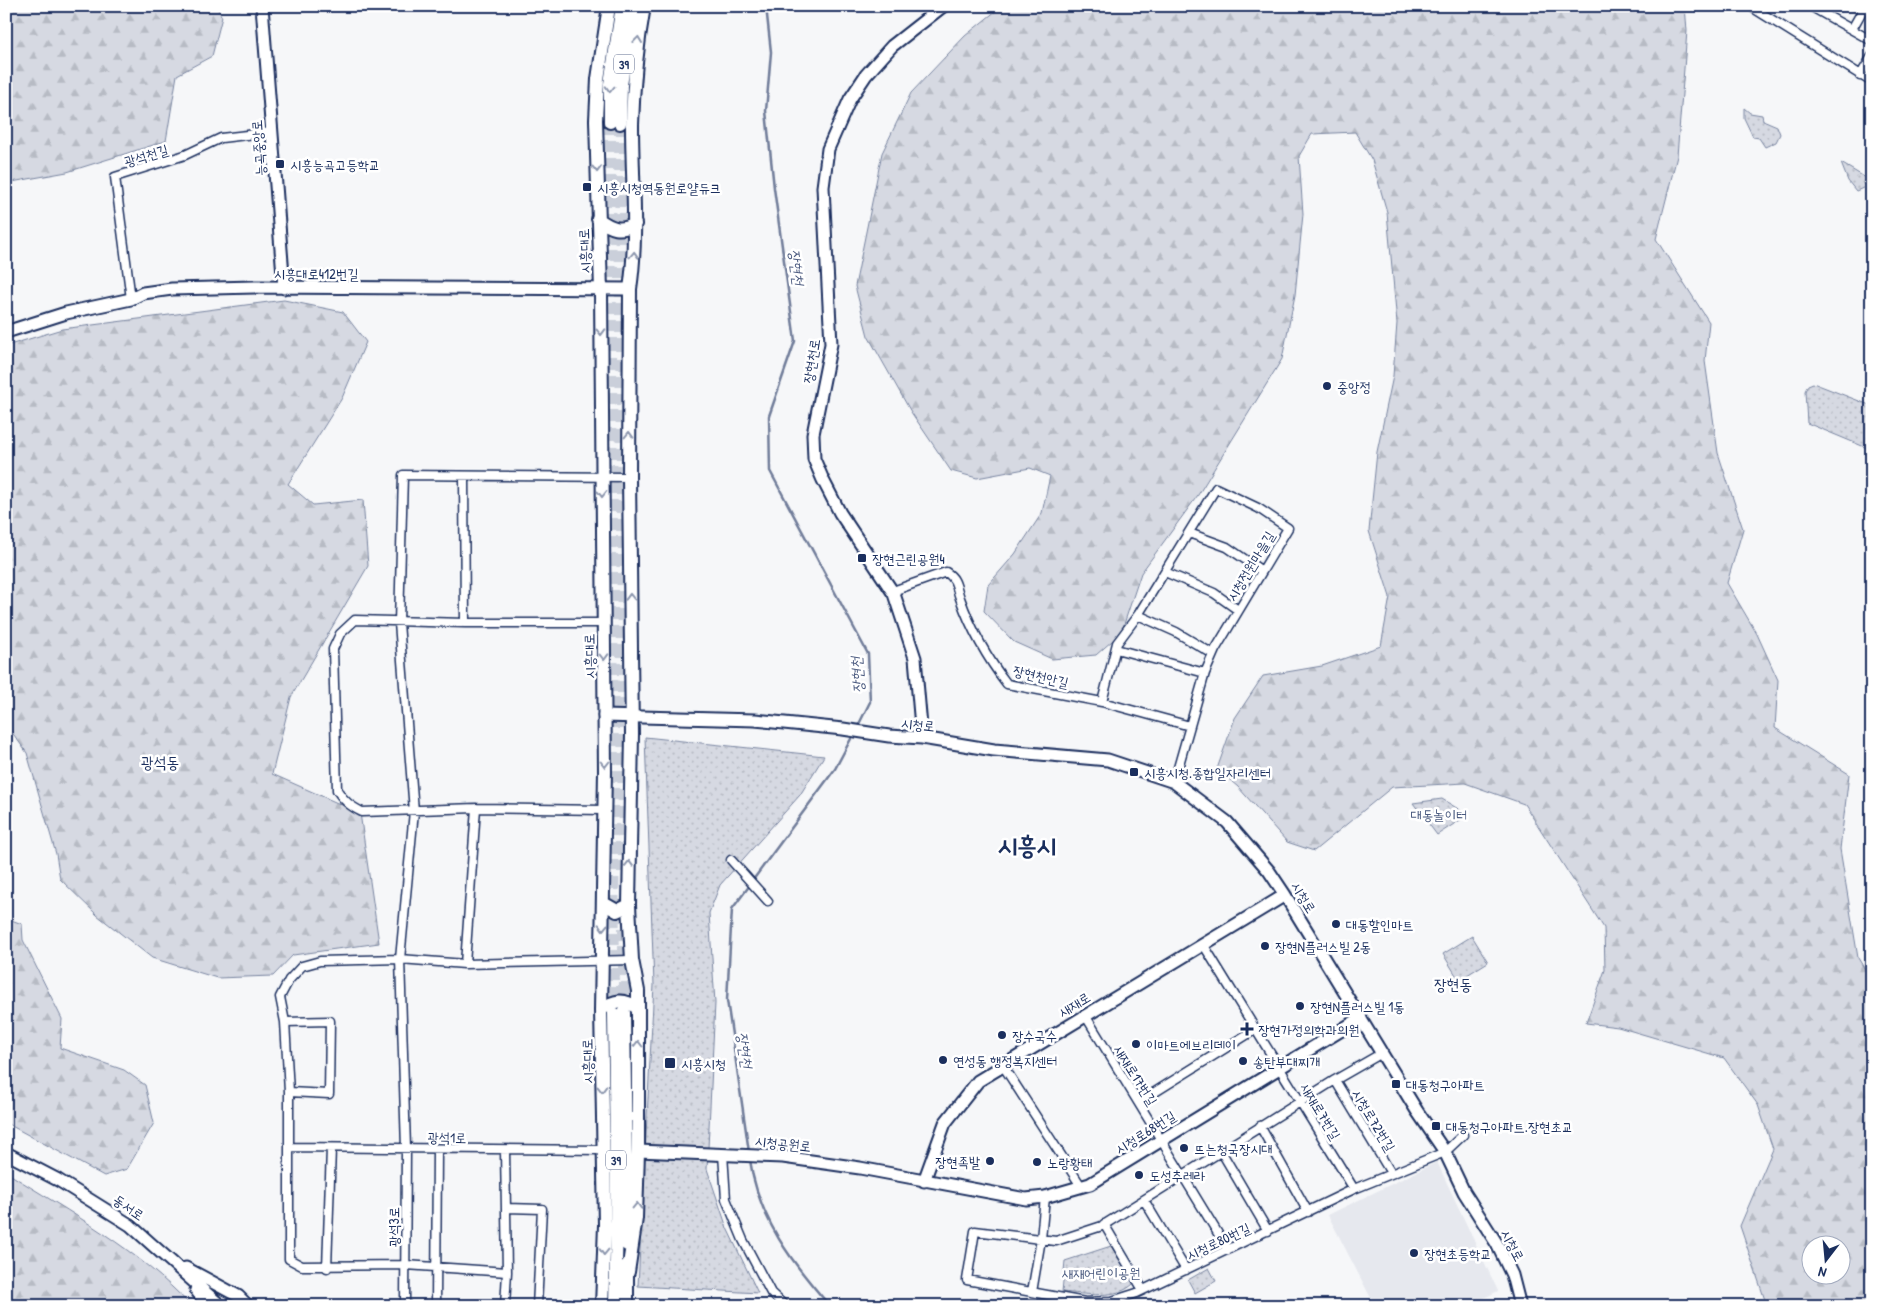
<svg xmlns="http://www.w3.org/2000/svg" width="1878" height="1312" font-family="'Patrick Hand','Poor Story',sans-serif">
<defs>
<pattern id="green-dots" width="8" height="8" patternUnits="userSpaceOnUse" patternTransform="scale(1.25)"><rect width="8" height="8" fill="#d6d9e2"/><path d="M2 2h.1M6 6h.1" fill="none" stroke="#b7bbc4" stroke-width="1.8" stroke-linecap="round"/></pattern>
<pattern id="forest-firs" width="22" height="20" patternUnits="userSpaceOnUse" patternTransform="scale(1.25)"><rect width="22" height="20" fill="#d6d9e2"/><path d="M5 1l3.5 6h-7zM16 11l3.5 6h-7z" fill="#b7bbc4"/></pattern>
</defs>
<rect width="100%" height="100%" fill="#f6f7f9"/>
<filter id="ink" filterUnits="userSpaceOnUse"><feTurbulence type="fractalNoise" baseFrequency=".02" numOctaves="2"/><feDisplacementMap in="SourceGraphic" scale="10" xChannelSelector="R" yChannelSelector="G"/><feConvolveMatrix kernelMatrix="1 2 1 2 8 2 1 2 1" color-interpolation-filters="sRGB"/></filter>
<g filter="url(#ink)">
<path fill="#e6e8ee" d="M1437,1162l61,129 -30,15h-93l-47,-91z"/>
<path fill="url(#green-dots)" stroke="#7884a0" d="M1744,108l6,5 12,2 1,5 14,6 3,8 -4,8 -11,5 -6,-9 -6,-1 -9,-19z
M1841,163l25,15 -3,10 -7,3 -8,-10z
M1813,383l59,23v41l-5,1 -60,-25 -2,-32 3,-6z
M645,737l179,19 -24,39 -80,90 -11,28 6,90 -8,166 20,59 31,65 -120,-7 16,-301z
M1442,799l26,16 -31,20 -24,-32z
M1472,936l16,26 -29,18 -16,-26z
M1111,1246l23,37c-16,17 -50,11 -72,9l3,-31z
M1209,1268l7,13 -21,12 -7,-13z"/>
<path fill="url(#forest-firs)" stroke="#7884a0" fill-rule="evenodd" d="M6,6h210l6,11 -10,39 -35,19 -11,66 -99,31 -61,11z
M1002,6h683l2,25 -10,125 -21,83 53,83 -4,39 13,92 25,76 -16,54 30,51 21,46 -3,48 74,46 -9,75 18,109 14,23v325h-105l-27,-80 33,-77 -15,-44 -34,-47 -106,-31 -32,-4 19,-53 -1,-42 -80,-124 -59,-21 -73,4 -78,64 -27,-9 -49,-55 -21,-18 18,-51 28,-42 59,-10 59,-20 9,-49 -21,-66 8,-79 16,-76 4,-53 -10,-111 -15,-52 -17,-28 -43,2 -13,22 4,58 -8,81 -13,64 -84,136 -57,78 -20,60 -25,22 -44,4 -38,-17 -30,-31 4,-26 27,-31 27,-41 8,-37 -20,-8 -53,10 -26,-7 -40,-59 -43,-76 -13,-50 27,-133 29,-60 54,-57zM1810,1244h30v30h-30z
M284,300l59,12 23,30 -24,56 -54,86 25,21 50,-5 5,66 -77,131 -19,77 88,39 19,130 -86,12 -20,21 -56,2 -65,-20 -55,-43 -37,-36 -4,-25 -29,-101 -21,-29v-59l4,-13 -4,-2v-304l56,-17z
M6,918l16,6 1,16 39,79 -2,29 64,22 21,15 9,38 -27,46 -23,7 -98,-53z
M6,1172c65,41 133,78 185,134h-185z"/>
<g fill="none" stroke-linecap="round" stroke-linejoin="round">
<path stroke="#707c99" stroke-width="2.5" d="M766,6l5,46 -5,59 8,77 21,153 -26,75 1,55 98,183 2,48 -13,26
M753,880l82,-111 18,-34
M749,1152l-22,-152 5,-91 18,-24
M750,1160c8,58 42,103 80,146"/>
<path stroke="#cacfda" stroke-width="12" stroke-dasharray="12 6" stroke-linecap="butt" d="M610,122l4,890
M620,123l4,749
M624,910v102"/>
<defs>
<path id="street" d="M1750,6l122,76
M1810,6l62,35
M1852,29l13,-23
M1860,76l12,-20
M131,299l-16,-122 70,-22 36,-17 51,-6
M464,476l1,147h138
M1189,533l38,14 35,24
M1165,572l49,21 24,17
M893,591l53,-19c11,7 10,15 14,26 11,31 27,60 47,86l95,18 88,24
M1138,615l38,17 37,22
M465,623l-110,-3 -15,14 -7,15 4,141c7,11 13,16 25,22l114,-4 128,2
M1116,649l89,24
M1102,702l15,-59 21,-28 78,-127 42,20 30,20 -73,122 -10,23 -31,109
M731,860l37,41
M1203,944l151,245
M465,964l11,-156
M1085,1015l143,235
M285,1022l45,-1 -1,73 -40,-2
M1382,1053l-47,27 -233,146 -46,15 -81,-10 -8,49 118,22 27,-1 25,-8 217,-104 91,-37 18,-17
M1002,1064l79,122
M1335,1080l56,93
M1139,1102l117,-73
M1260,1126l48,86
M290,1147l313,3
M1221,1151l47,80
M723,1154l3,45 17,41 28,53 14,13
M1144,1200l42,70
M507,1208l35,1 -5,97
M1104,1224l39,66
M327,1268l4,-120
M507,1272l-101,-7 -104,1 -13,-7v-167l-4,-70 -5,-25 9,-17 13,-14 18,-5 80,-2 65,5 167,-4
M1032,1292l9,-53 4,-42
M405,1306l1,-158 -6,-189 14,-148 -15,-188 4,-148 226,2
M436,1306l1,-157
M505,1306l2,-34 -2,-122"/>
<path id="secondary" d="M262,6l22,282
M6,332l60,-19 65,-14 12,-6 29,-4 83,-2 375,2
M604,716l151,4 88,9 46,7 33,2 72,12 114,10 66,22 53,40 42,49 16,24 132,216 28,41 19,40 33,52 15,31 8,31
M922,738l-7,-80 -21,-64 -54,-81 -17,-33 -9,-21 -1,-25 18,-90 -8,-157 5,-38 22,-50 16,-24 26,-29 51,-40
M638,1151l145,6 77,11 166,31 19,-2 45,-13 271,-166
M6,1153l52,27 72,45 91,81
M924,1181l21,-58 33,-42 307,-186
M186,1268l52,28 10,10
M196,1290l12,16"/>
<path id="primary" d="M610,122v-38l12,-78
M620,123l1,-38 12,-79
M598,219c14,10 22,13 37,5
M603,903l14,8 12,-6
M601,1010c13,-10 23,-12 36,-2
M624,1012l3,233
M614,1013l3,207 -2,86
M628,1272l8,-54 2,-67v-160l-6,-31 -3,-55 3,-171 -3,-257 1,-188c8,-54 2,-109 2,-164 1,-40 5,-80 12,-119
M602,1306l3,-81 -4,-215 4,-239 -4,-480 -5,-171 2,-41 11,-73
M627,1306v-41"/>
</defs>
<use href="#street" stroke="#1b2f5e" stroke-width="11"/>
<use href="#secondary" stroke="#1b2f5e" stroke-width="15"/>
<use href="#primary" stroke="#1b2f5e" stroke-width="16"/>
<use href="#street" stroke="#fff" stroke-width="8"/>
<use href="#secondary" stroke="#fff" stroke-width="11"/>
<use href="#primary" stroke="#fff" stroke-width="12"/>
</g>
<defs><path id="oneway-chevron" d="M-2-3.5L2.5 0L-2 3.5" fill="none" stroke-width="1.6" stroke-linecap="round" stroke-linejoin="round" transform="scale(1.25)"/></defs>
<g stroke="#8d97ae">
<use href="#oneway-chevron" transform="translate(638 40) rotate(-83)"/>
<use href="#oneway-chevron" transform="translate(610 89) rotate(92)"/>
<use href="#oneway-chevron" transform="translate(597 169) rotate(89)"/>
<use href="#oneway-chevron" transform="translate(634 255) rotate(-88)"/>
<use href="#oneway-chevron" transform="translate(601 332) rotate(89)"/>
<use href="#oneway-chevron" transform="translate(629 435) rotate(-89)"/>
<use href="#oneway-chevron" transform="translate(602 494) rotate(90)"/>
<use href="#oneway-chevron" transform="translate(630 597) rotate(-91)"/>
<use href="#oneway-chevron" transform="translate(604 657) rotate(89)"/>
<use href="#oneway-chevron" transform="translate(605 764) rotate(90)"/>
<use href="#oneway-chevron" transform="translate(629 864) rotate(-89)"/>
<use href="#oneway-chevron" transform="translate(603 927) rotate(91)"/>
<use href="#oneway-chevron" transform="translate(638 1044) rotate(-90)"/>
<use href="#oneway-chevron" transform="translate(602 1089) rotate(89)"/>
<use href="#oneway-chevron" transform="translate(637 1206) rotate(-89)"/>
<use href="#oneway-chevron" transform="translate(604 1252) rotate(92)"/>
</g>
</g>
<g fill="#1b2f5e" stroke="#fff" stroke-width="2">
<rect x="275" y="159" width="10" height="10" rx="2.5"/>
<rect x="582" y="182" width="10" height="10" rx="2.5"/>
<circle cx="1327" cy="386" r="5"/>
<rect x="857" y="553" width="10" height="10" rx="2.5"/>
<rect x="1129" y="767" width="10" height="10" rx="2.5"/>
<circle cx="1336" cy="924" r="5"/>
<circle cx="1265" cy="946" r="5"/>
<circle cx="1300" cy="1006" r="5"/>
<path d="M1244.5 1021.5h5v5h5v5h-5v5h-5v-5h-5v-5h5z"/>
<circle cx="1002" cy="1035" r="5"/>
<circle cx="1136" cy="1044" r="5"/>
<circle cx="943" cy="1060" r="5"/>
<circle cx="1243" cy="1061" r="5"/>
<rect x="664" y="1057" width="12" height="12" rx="2.5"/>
<rect x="1391" y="1079" width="10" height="10" rx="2.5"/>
<rect x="1431" y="1121" width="10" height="10" rx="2.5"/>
<circle cx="1184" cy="1148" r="5"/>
<circle cx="990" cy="1161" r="5"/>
<circle cx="1037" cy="1162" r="5"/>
<circle cx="1139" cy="1175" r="5"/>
<circle cx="1414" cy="1253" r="5"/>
</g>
<g text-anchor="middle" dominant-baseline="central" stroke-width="5" stroke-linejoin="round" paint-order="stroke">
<g fill="#fff" stroke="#5f6d8e" stroke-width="1">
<rect x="614" y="54.5" width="20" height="19" rx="4"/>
<rect x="606" y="1150.5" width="20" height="19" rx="4"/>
</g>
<g font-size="12" font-weight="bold" fill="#1b2f5e">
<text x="624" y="64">39</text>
<text x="616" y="1160">39</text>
</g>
<g font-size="14" fill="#1b2f5e" stroke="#fff">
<text transform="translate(258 148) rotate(-94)">능곡중앙로</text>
<text transform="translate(146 155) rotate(-17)">광석천길</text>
<text transform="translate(584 251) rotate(-92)">시흥대로</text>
<text x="316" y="273">시흥대로412번길</text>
<text transform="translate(811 361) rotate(-81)">장현천로</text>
<text transform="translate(1250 566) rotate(-59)">시청전원마을길</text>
<text transform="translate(589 656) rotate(-91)">시흥대로</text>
<text transform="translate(1041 676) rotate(13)">장현천안길</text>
<text transform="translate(918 724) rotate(6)">시청로</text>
<text transform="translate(1304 897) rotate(58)">시청로</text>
<text transform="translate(1074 1004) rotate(-31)">새재로</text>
<text transform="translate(587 1061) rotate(-91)">시흥대로</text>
<text transform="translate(1136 1075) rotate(58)">새재로17번길</text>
<text transform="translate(1321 1111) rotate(59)">새재로7번길</text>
<text transform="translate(1374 1120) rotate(59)">시청로72번길</text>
<text transform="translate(1145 1132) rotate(-32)">시청로68번길</text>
<text transform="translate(447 1137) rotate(1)">광석1로</text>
<text transform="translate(783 1143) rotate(6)">시청공원로</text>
<text transform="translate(129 1207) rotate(34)">동서로</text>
<text transform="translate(393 1227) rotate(-90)">광석3로</text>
<text transform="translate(1218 1241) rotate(-25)">시청로80번길</text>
<text transform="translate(1513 1245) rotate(62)">시청로</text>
</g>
<g font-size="14" fill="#1b2f5e" stroke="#fff" text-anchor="start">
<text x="290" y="164">시흥능곡고등학교</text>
<text x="597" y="187">시흥시청역동원로얄듀크</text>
<text x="1337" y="386">중앙정</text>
<text x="872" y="558">장현근린공원4</text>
<text x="1144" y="772">시흥시청.종합일자리센터</text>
<text x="1346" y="924">대동할인마트</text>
<text x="1275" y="946">장현N플러스빌 2동</text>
<text x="1310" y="1006">장현N플러스빌 1동</text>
<text x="1258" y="1029">장현가정의학과의원</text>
<text x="1012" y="1035">장수국수</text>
<text x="1146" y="1044">이마트에브리데이</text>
<text x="953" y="1060">연성동 행정복지센터</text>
<text x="1253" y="1061">송탄부대찌개</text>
<text x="681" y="1063">시흥시청</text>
<text x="1406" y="1084">대동청구아파트</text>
<text x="1446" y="1126">대동청구아파트.장현초교</text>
<text x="1194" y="1148">뜨는청국장시대</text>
<text x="980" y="1161" text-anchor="end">장현족발</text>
<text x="1047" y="1162">노랑황태</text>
<text x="1149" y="1175">도성추레라</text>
<text x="1424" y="1253">장현초등학교</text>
</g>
<g font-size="14" fill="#4a5a7f" stroke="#fff">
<text x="1439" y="814">대동놀이터</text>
<text x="1101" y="1272">새재어린이공원</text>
</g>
<g font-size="15" font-style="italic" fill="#4d5c81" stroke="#fff">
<text transform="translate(797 267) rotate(83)">장현천</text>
<text transform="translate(857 675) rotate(-94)">장현천</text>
<text transform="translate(745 1050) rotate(82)">장현천</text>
</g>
<g font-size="16" fill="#1b2f5e" stroke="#fff">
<text x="160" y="762">광석동</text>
<text x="1453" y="984">장현동</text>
</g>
<g font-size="24" font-weight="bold" fill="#1b2f5e" stroke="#fff">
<text x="1027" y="845">시흥시</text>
</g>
</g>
<rect width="1878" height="1312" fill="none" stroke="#fff" stroke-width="25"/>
<rect x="12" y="12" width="1853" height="1287" fill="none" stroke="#1b2f5e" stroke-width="2" filter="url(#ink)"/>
<g transform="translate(1826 1260) rotate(196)"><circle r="24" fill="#ffffff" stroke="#a4acbf"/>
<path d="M0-4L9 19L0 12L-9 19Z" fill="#1b2f5e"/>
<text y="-8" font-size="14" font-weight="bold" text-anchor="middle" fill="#1b2f5e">N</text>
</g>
</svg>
